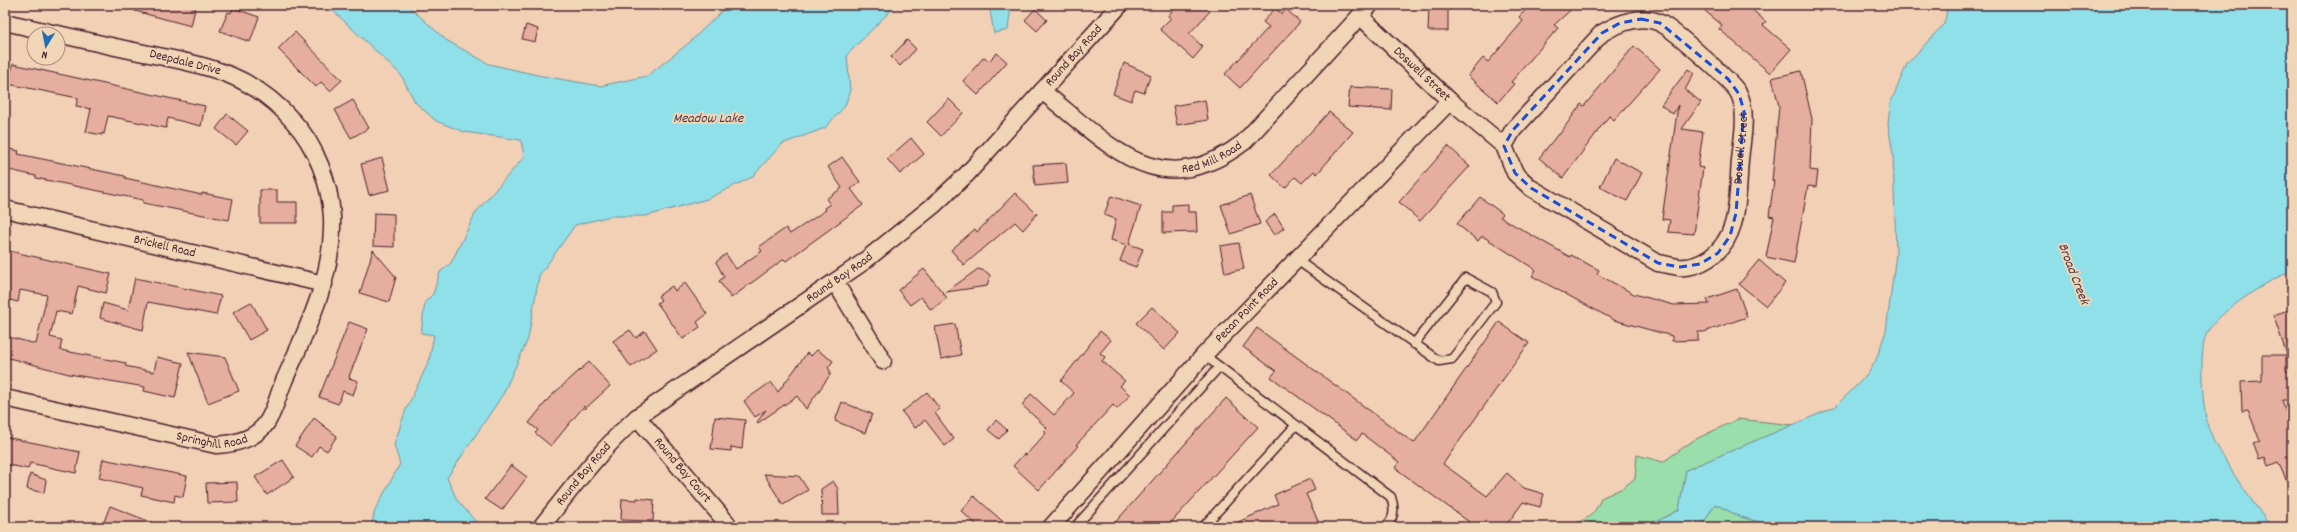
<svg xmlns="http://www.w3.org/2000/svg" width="2297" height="532" font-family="Dekko,sans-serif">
<rect width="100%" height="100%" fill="#f1d0b5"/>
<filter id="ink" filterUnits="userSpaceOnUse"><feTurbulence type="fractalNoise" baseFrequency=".025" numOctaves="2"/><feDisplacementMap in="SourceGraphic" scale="8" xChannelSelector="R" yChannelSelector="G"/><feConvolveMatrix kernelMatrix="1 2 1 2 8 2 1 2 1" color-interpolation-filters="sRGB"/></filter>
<g filter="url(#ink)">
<path fill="#99deab" stroke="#727e6b" d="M1738,419l55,6 -107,45 -7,40 -33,17h-82c21,-8 29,-7 37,-29l22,-10 12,-10 2,-23 26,7 31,-22z
M1715,504l26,13 38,10h-78z"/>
<path fill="#8fe0e9" stroke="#73939d" d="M327,5h80l39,35 43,24 48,11 63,11 47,-10 42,-33 39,-38h168l-49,50 3,35 -5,16 -20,22 -43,16 -30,33 -45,22 -61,17h-35l-36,9 -36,51 -11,63 -25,55 -56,84 10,22 19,22 -2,5h-103l4,-17 25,-46 -6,-19 11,-33 24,-51 5,-26 -13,-2 4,-31 8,-8 7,-22 11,-9 25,-51 48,-55 -3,-17 -57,-8 -28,-11 -21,-19 -14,-27z
M989,5h22l-3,25 -14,3z
M1948,5h344v266c-21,7 -76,42 -85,62 -9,16 -5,83 3,99 16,34 39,65 61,95h-492l-38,-10 -26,-13 -14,23h-55l33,-17 7,-40 149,-63 33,-33 8,-14 10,-29 10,-77 -3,-100 -5,-29 2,-21 17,-40 37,-40z"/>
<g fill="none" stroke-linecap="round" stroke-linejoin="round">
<path stroke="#73939d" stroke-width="5" d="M1590,527l1,-3 8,3"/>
</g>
<path fill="#e5ae9f" stroke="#4a1f2b" d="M136,5h60l-5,21 -56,-15z
M1177,5h27l6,6 -21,23 14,13 -10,12 -33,-30 11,-11 -3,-2z
M1429,5h19v26h-20z
M1530,5h46l-22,20 4,3 -47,54 3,2 -16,18 -30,-26 15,-18 5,4 35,-41 -4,-4z
M1698,5h49l19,17 -3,3 28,24 -21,24 -51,-44 3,-4z
M233,8l26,9 -9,25 -30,-11 8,-19 3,1z
M1275,8l7,6 4,-5 14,13 -60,66 -15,-14 44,-47 -6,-5z
M1035,9l12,11 -10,11 -12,-11z
M526,25l12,4 -3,13 -13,-3z
M295,32l47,48 -12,11 -9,-9 -5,5 -38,-38z
M907,40l9,9 -16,17 -9,-9z
M1634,46l26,23 -46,51 -5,-4 -46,62 -24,-20 19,-24 1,1 22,-31 3,2z
M997,53l10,9 -29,33 -15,-14 21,-24 5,4z
M1124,63l27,12 -7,18 -9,-3 -4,11 -18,-7z
M13,64l192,42 -4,20 -33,-8 -2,10 -58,-12 -4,18 -2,-1v2l-16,-3 5,-23 -15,-3 2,-8 -70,-14z
M1688,69l6,4 -9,17 16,12 -19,27 21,3 -5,35 5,1 -9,66 -26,-2 2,-12 -8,-1 16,-114 -5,9 -12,-9z
M1801,71l11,48 -2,51 8,1 -2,16 -8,-1 -14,77 -28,-6 8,-40 -5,-1 5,-35h-2l7,-75 -7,-28z
M1350,87l42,2 -1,21 -43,-3z
M949,99l14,14 -22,23 -14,-14z
M353,100l16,28 -18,10 -16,-28z
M1205,100l3,20 -31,5 -4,-19z
M1329,112l24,20 -36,42 -3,-3 -12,12 -7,-6 -10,11 -14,-13z
M227,114l21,17 -12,14 -20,-16z
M911,138l13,16 -24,20 -13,-15z
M1448,146l22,20 -50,55 -21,-19z
M5,148l14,3 -1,3 107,22v2l77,17v-2l31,6 -4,21 -86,-17v-3l-107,-22v-2l-31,-7z
M842,157l18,25 -9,7 12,16 -77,56 -2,-2 -53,39 -12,-17 5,-4 -8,-15 10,-8 10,15 26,-18 -3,-4 27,-19 4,6 36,-24 -2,-2 6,-4 -4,-5 16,-11 -14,-21z
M382,158l8,32 -21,5 -8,-31z
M1614,158l28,15 -15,28 -27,-14z
M1066,163l2,20 -33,3 -2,-21z
M260,190h17v12h20v21h-37z
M1015,193l22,21 -14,16 -8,-8 -51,43 -13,-15 24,-21 2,3z
M1250,195l10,29 -29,10 -10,-29z
M1111,196l30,10 -12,38 14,5 -7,18 -16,-6 6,-16 -15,-5 5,-21 -12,-4z
M1480,197l23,17 -3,3 70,40 1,-2 28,15 -2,4 37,20 40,11 35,-1 -2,-5 30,-10 10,28 -43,15h-6v8l-26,1v-5l-58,-16 -82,-44 4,-6 -52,-33h-3l-3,4 -21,-17z
M1188,204v8h8l1,20 -34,1v-21h9v-7z
M374,213l20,1v33l-21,-1z
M1275,214l9,14 -10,7 -9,-13z
M1239,243l5,26 -19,4 -5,-27z
M5,250l106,24 -5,19 -28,-7 -6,28 -16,-3 -6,26 12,3 -2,10 66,13 -1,3 29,6 3,-15 26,6 -8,35 -31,-7 1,-4 -76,-13 -64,-17v-21l31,8 11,-49 -27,-5 -2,12 -13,-3z
M373,250l23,27 -7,25 -29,-9z
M1759,260l26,23 -19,23 -27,-22z
M924,269l23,29 -16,12 -10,-13 -11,8 -12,-15z
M978,269l7,2 5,4 -3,11 -41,6z
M135,278l86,18 -5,19 -68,-13 -5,28 -43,-12 3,-15 25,7z
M685,283l22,31 -10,8 3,5 -17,12 -26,-36 4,-3 -3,-4 14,-10 3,5z
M251,302l16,28 -18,10 -16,-28z
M1152,307l28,26 -16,17 -28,-27z
M2292,309v53l-2,1 -17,-48z
M349,322l19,7 -18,45 -1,4 9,3 -5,14 -10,-4 -5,13 -19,-7z
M1499,322l30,21 -86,121 44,32 20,-23 17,15 20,6 -4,13 -17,-5 -18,25h-29l-81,-59 4,-6 -37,-28 -5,6 -86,-63 5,-6 -33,-24 14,-19 157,115z
M955,324l6,31 -20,4 -6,-32z
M630,330l6,8 9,-7 12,18 -26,18 -18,-26z
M1100,331l11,9 -11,13 5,4 -3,4 23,20 -5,5 10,9 -13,14 -4,-4 -37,40 2,1 -39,44 -26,-24 11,-12 2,1 20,-22 -2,-2 3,-3 -25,-23 9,-11 23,21 20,-22 -13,-12z
M817,350l16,11 -5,7 2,2v5l-24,34 -9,-13 -39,27 -1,-1 9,-12 -11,7 -11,-16 27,-19 7,10 29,-39 4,3z
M188,352l37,5 14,34 -31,12z
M2262,355h24v16l5,1 1,28h-10l10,28v64l-14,-30 -10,4 -3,-9 -6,2 -6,-16 7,-2 -12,-31 -6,1 -1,-29 21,-1z
M589,362l21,24 -25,23 -1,-3 -33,40 -16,-13 3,-3 -9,-7 21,-26z
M927,392l13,17 -5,4 19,26 -9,7 -20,-26 -10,8 -13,-16z
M1226,398l32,29 -91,100h-56z
M842,402l30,12 -7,19 -30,-12z
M715,417l30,3 -3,29 -11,-2v4l-20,-2z
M314,418l23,18 -10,15 -8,-5 -7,11 -17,-11z
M996,420l11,10 -8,9 -11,-9z
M5,437l75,15 -4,21 -46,-10 -2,6 -23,-5z
M103,459l84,17 -4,21 -8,-2 -1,7 -33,-7 2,-7 -44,-10z
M283,460l11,17 -27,18 -12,-18z
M511,465l16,12 -25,33 -17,-11z
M30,474l16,6 -2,13 -17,-4z
M764,474l35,2 9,14 -25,15z
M1310,479l5,11 -9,4 12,27 -13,6h-78l51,-23 -4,-9z
M833,481l5,8 1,26h-17l-1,-26z
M237,482l1,20 -31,1 -1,-20z
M974,496l35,31h-30l-18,-16z
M637,498l17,2 -1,21 -32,-1 1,-21 15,1z
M110,506l51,20v1h-59z"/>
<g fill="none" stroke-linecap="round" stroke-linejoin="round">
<defs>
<path id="service" d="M1297,260l142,101 13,-2 44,-57 -4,-10 -26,-14 -52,66
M1204,355l187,142c4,12 4,22 -6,30
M1075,527l144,-160
M1203,527l93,-102"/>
<g id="minor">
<path id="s1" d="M1360,16l90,85 54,45 11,27 16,15 127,75c7,1 14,3 21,4 10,1 21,-3 29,-8 33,-21 29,-64 32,-99 2,-21 8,-47 -1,-66 -5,-11 -67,-66 -79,-71 -19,-9 -41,0 -58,10l-89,97 -9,16"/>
<path d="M5,22l52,12"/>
<path id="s2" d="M1042,91c67,53 117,116 202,51l126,-137"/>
<path id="s3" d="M5,209l319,75"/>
<path d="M835,282l48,79"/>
<path id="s4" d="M5,398l211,47c18,-1 37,-5 49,-20 9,-11 13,-30 19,-44 23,-53 50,-104 48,-164 -2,-34 -16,-71 -39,-96 -42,-48 -86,-55 -144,-67 -31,-6 -61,-13 -91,-20"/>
<path id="s5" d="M637,417l90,106"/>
<path id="s6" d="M541,527c31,-39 59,-77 96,-110l225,-154 72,-58 33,-31 153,-169"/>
<path id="s7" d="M1051,527l153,-172 246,-254"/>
</g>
</defs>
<use href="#service" stroke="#4a1f2b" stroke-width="11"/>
<use href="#minor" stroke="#4a1f2b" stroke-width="19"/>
<use href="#service" stroke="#f0d5b7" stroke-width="8"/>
<use href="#minor" stroke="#f0d5b7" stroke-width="16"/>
</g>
</g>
<path fill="none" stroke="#1d4ed8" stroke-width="3" stroke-dasharray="8 5" stroke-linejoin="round" d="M1641,19l19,4 68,56 11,15 5,17 -8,102 -6,23 -12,17 -18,11 -20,3 -22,-4 -127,-75 -16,-15 -11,-27 9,-16 89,-97 18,-10z"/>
<g text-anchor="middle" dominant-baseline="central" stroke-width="4" stroke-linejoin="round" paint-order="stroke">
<g font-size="13" fill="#4a1f2b" stroke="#f0d5b7">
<text stroke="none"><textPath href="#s6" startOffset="716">Round Bay Road</textPath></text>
<text transform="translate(185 63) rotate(14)">Deepdale Drive</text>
<text stroke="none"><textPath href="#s1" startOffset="85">Doswell Street</textPath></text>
<text stroke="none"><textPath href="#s1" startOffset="565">Doswell Street</textPath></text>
<text stroke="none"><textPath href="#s2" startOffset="197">Red Mill Road</textPath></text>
<text stroke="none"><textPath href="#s3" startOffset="164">Brickell Road</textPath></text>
<text stroke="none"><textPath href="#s6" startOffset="392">Round Bay Road</textPath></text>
<text stroke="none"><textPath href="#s7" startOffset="292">Pecan Point Road</textPath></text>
<text stroke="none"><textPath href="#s4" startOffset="212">Springhill Road</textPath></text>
<text stroke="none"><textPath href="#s5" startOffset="70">Round Bay Court</textPath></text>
<text stroke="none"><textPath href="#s6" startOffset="68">Round Bay Road</textPath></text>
</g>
<g font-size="14" font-style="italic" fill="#543c48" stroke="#f0d5b7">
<text x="708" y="119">Meadow Lake</text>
<text transform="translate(2073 274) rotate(69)">Broad Creek</text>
</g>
</g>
<rect width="2297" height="532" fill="none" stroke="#f0d5b7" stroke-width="20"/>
<rect x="10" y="10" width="2277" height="512" fill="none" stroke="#4a1f2b" stroke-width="1.5" filter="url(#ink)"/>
<g transform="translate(46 46) rotate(190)"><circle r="19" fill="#f0d5b7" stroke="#ae8c7f"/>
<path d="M0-3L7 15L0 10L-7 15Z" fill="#1f6fb2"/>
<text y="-6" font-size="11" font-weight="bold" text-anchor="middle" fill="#4a1f2b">N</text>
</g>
</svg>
